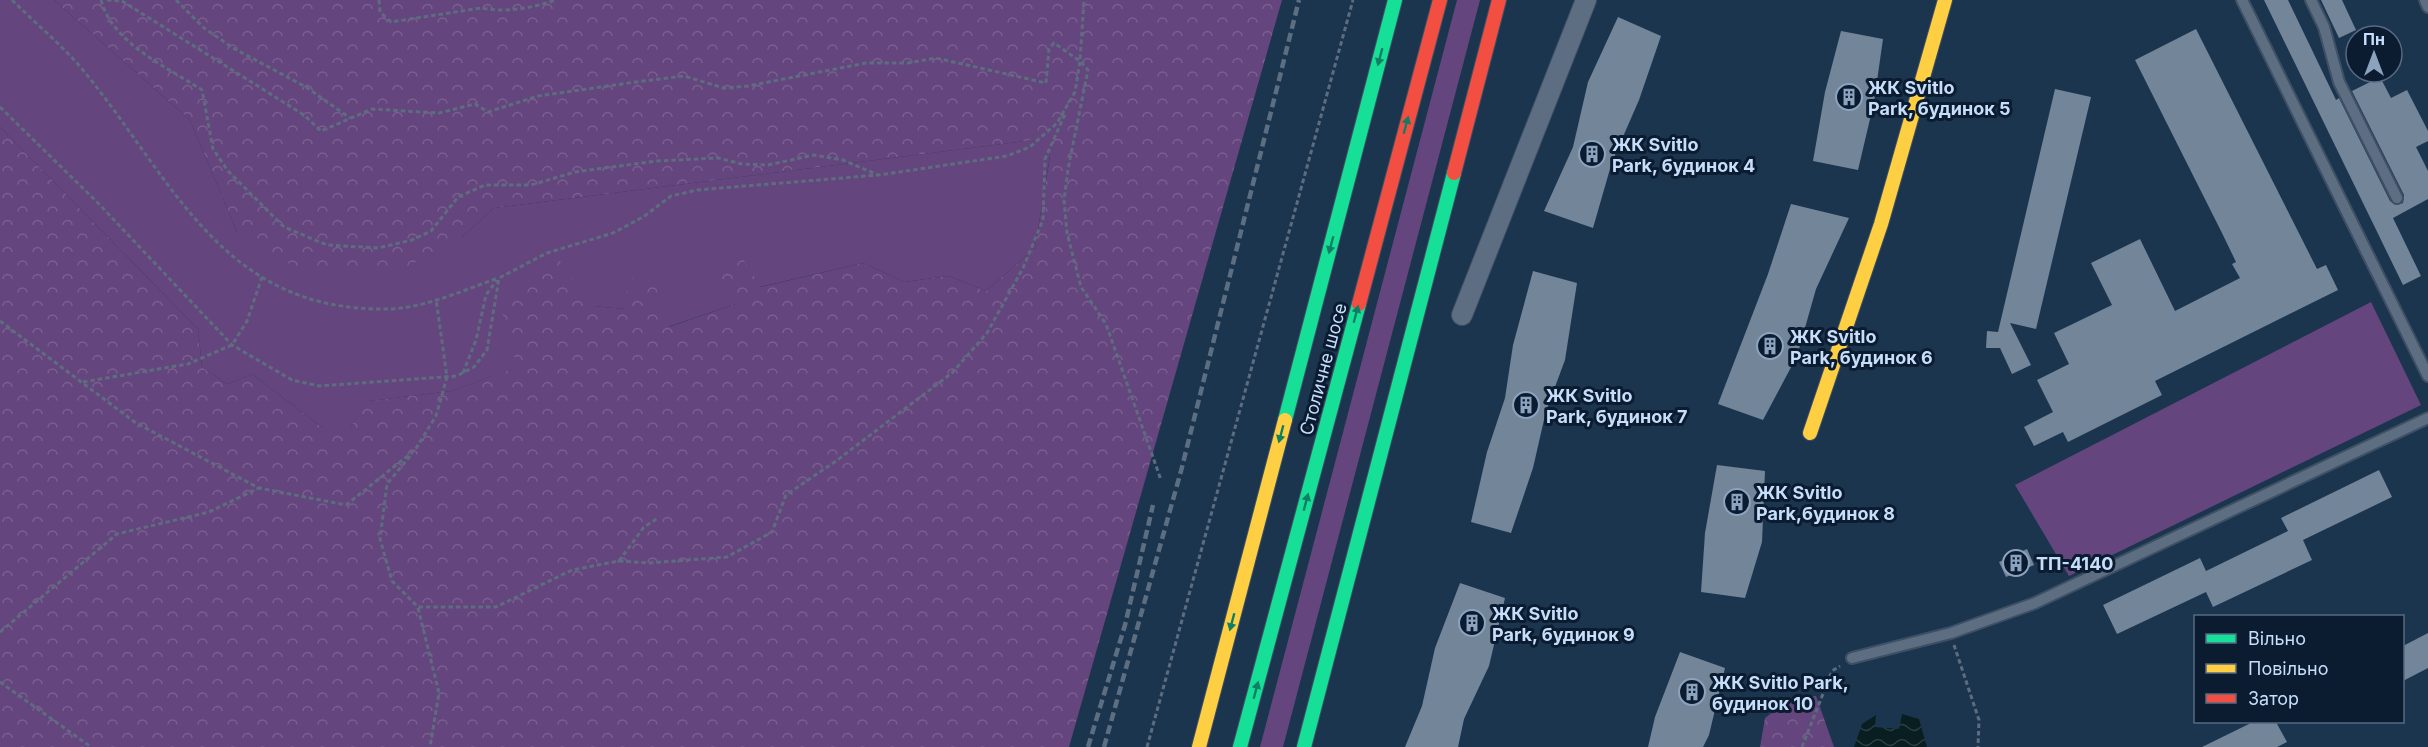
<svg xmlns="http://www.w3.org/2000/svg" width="2428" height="747" font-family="Inter,sans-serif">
<defs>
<pattern id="forest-crowns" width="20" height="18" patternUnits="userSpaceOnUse" patternTransform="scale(1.5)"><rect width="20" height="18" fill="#65457d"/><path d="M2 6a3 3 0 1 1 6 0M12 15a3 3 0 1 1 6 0" fill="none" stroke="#7a5f90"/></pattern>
<pattern id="water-waves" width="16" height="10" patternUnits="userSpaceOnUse" patternTransform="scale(1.5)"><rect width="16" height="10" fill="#091e20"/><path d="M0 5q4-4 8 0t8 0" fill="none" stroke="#2b3e41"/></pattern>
</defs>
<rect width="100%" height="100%" fill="#1c354e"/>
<path fill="#65457d" d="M0,0h54l136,120 47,112 225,5 32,-29 540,-68 16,15 -15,93 -49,43 -37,-15 -45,6 -41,-19 -103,24 -25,17 -67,23 -44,-18 -31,-3 -75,61 -66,24 -83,10 -19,27h-27l-71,-54 -25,10 -25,-17 -4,-38 -198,-202z
M1457,0h23l-197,747h-23z
M2371,302l50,103 -352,171 -54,-91z"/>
<path fill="url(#forest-crowns)" d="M54,0h1228l-213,747h-1069v-620l198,202 4,38 25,17 25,-10 71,54h27l18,-27 84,-10 65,-24 -16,-59 57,-50 35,48 31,3 5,-31 25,3 15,46 66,-23 -20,-31 26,-17 20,31 102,-24 41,19 45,-6 37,15 49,-43 15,-92 -16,-16 -540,68 -32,29 -61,33 -100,1 -64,-39 -47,-112z
M1816,696l18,51h-74l5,-29 27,-21z"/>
<path fill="url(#water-waves)" d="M1902,714l17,5 8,28h-73l8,-23 14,-9 -1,12 24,2z"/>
<path fill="#728599" d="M2264,0h24l48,100 3,-2 51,103 6,4 7,-2 1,-8 -52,-104 28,-14 11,21 16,-8 21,41v10l-12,6 12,24v28l-35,19 28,58 -18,9z
M2321,0h21l14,30 -17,8z
M1618,17l43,19 -22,64 -27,62 -19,66 -49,-17 29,-64 15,-65z
M2196,29l121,240 9,-4 12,25 -183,91 7,14 -94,47 -5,-10 -29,14 -10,-19 29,-15 -16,-32 32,-16 -15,-31 58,-28 -21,-42 49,-24 35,72 65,-33 -8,-14 4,-2 -15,-31 -86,-171z
M1841,31l42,8 -9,63 -16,68 -45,-9 12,-69z
M2055,89l36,8 -55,232 -26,-6 21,42 -19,9 -12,-26h-14l1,-17 11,1z
M1791,204l58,14 -33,71 -19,67 -34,64 -45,-16 50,-130z
M1533,271l44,12 -12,77 -19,51 -13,57 -22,65 -40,-11 16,-70 18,-54 8,-53z
M1717,465l48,6 -3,71 -17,56 -44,-6 4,-59z
M2379,470l13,27 -89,43 9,20 -99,47 -7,-15 -89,42 -14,-29 97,-47 6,13 82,-40 -7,-13z
M2027,549l7,16 -28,12 -7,-15z
M1460,583l45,15 -16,68 -25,53 -6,28h-53l17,-41 13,-58z
M2428,633v35l-25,13v-35z
M1680,652l45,16 -16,67 -6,12h-55l7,-30z
M2253,722h23l11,20 -10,5h-75z"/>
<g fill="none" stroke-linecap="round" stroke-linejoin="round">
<defs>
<path id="lane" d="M2242,0l186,376
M2311,0l13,27 15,55 58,116
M2425,0l3,7
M1852,658l99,-25 84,-30 393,-185"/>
<path id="street" d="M1462,315l124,-315"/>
<path id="fast" d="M1285,420l110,-420
M1240,747l119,-443
M1304,747l150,-574"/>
<path id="slow" d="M1810,433l71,-209 64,-224
M1199,747l86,-327"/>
<path id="jam" d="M1454,173l45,-173
M1359,304l81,-304"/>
</defs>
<use href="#lane" stroke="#3e5064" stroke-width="14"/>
<use href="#street" stroke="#3e5064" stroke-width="22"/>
<use href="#fast" stroke="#3e5064" stroke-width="16"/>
<use href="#slow" stroke="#3e5064" stroke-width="16"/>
<use href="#jam" stroke="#3e5064" stroke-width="16"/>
<path stroke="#5d6d80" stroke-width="3" stroke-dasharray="4.5 3" stroke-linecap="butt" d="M12,0c21,21 45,41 65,63 94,110 141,250 312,246 36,-1 75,-19 109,-31
M101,0c11,43 66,67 101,90l11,59 15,22 56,56 43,18 51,3 34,-8 19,-9 27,-34 27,-12h46l44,-13 82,-11 61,-3 24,6 26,1 46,-10 29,5 35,15
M107,0l15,1 182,114 17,16 51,-22 67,4 36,-9 13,8 50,-16 98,-14 48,-6 40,12 24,-2 118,-23h42l28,-5 110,25 3,-34 5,-6 26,18 8,9 -20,99 -4,31 3,33 14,54 25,37 55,156
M176,0l28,28 29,20 73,39 44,31
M379,0l1,12 11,10 90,-14c27,5 50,0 75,-8
M0,107l100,98 132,140 60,35 27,6 138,-10 17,-9 13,-17 12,-72 48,-25 66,-20 30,-16 28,-21 26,-6 182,-15 128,-19 23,-9 27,-24 18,-31 5,-31 4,-61
M0,321l136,102 123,65 87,17 69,-55 21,-34 11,-39 -11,-78
M463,373l13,-33 10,-45 11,-15
M83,382l105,-18 44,-19 15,-24 15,-44
M410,456l-23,28 -7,55 12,42 26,26h78l76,-37 47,-9 25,-34 14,-9
M619,561l30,2 78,-6 45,-25 14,-37 50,-34 116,-88 35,-40 36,-65 20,-48 2,-61 21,-47
M418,608l21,85 -9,54
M0,632l117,-98 92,-22 50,-24
M1954,645l25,75 -1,27
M0,682l91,65
M1147,747l206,-747
M1802,747l30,-76 8,-5"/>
<use href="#lane" stroke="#5d6e82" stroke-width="10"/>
<use href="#street" stroke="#5d6e82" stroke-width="20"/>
<use href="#fast" stroke="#16e098" stroke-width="14"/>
<use href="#slow" stroke="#ffcf43" stroke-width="14"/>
<use href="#jam" stroke="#f24e42" stroke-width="14"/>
<path stroke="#5d6e81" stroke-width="4.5" stroke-dasharray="9 4.5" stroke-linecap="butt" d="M1088,747l37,-122 28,-120
M1104,747l77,-276 118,-471"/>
</g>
<defs><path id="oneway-solid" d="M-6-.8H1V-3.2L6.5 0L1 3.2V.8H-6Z" transform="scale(1.5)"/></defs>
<g fill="#107e64">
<use href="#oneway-solid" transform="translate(1380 57) rotate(105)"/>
<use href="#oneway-solid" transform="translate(1406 125) rotate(-75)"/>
<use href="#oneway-solid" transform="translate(1331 245) rotate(105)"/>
<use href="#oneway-solid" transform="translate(1356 314) rotate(-75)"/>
<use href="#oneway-solid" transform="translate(1281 434) rotate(105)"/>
<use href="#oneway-solid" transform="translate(1306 502) rotate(-75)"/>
<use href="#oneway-solid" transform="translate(1232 622) rotate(105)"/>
<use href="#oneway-solid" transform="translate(1256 690) rotate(-75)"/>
</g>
<defs>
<symbol id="building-ring" viewBox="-11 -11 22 22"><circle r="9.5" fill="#0b1c31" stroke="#8ba3be" stroke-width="1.5"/><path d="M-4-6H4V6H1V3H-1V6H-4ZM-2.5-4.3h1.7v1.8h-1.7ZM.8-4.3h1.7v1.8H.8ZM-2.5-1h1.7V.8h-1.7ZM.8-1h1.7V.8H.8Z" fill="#8ba3be"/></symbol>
</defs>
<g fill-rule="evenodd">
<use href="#building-ring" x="1834" y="82" width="30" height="30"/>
<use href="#building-ring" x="1577" y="139" width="30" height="30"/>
<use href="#building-ring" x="1755" y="331" width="30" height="30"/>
<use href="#building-ring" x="1511" y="390" width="30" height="30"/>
<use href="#building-ring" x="1722" y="487" width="30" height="30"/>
<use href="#building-ring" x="2001" y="548" width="30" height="30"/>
<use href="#building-ring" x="1457" y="608" width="30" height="30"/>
<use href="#building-ring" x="1677" y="677" width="30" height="30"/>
</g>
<g text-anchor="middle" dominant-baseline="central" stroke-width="6" stroke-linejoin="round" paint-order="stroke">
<g font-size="18" font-weight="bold" fill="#c7defb" stroke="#0b1c31" text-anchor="start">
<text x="1868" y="87">ЖК Svitlo<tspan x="1868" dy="21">Park, будинок 5</tspan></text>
<text x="1612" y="144">ЖК Svitlo<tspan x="1612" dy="21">Park, будинок 4</tspan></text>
<text x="1790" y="336">ЖК Svitlo<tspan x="1790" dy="21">Park, будинок 6</tspan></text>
<text x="1546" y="395">ЖК Svitlo<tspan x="1546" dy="21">Park, будинок 7</tspan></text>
<text x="1756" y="492">ЖК Svitlo<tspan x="1756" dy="21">Park,будинок 8</tspan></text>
<text x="2036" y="563">ТП-4140</text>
<text x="1492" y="613">ЖК Svitlo<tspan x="1492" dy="21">Park, будинок 9</tspan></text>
<text x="1712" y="682">ЖК Svitlo Park,<tspan x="1712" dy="21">будинок 10</tspan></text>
</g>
<g font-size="18" fill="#c7defb" stroke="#0b1c31">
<text transform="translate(1323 369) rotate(-75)">Столичне шосе</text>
</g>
</g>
<rect x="2194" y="615" width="210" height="108" fill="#0b1c31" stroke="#566a82" stroke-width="1.5"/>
<rect x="2206" y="634" width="30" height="9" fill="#16e098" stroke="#566a82" stroke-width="1.5"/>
<text x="2248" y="645" font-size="18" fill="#c7defb">Вільно</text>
<rect x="2206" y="664" width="30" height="9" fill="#ffcf43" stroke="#566a82" stroke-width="1.5"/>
<text x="2248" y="675" font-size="18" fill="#c7defb">Повільно</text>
<rect x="2206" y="694" width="30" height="9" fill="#f24e42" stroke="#566a82" stroke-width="1.5"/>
<text x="2248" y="705" font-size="18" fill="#c7defb">Затор</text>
<g transform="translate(2374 54)"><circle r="28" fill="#0b1c31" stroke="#566a82" stroke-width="1.5"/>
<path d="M0-4.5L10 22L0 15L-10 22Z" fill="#8ba3be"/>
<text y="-9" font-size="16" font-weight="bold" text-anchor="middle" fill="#c7defb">Пн</text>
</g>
</svg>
